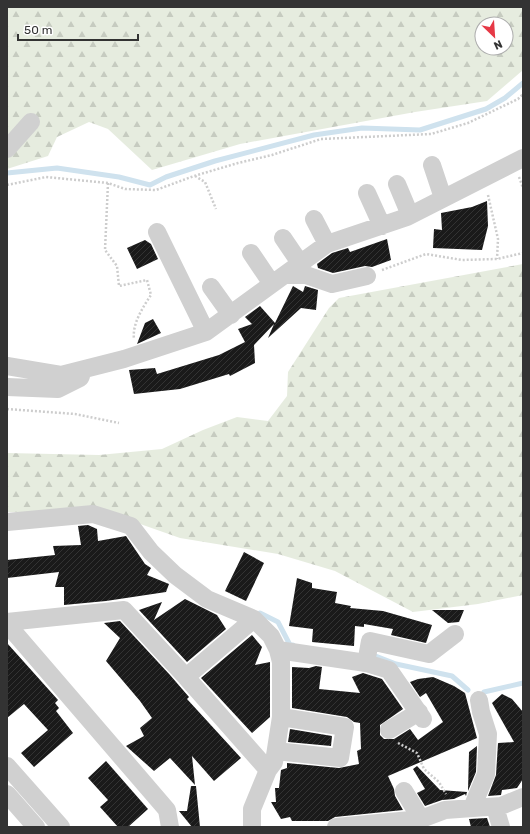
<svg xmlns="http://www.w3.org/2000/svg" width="530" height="834" font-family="Rubik,sans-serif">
<defs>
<pattern id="forest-firs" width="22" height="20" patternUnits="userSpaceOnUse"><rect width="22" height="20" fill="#e6ecdf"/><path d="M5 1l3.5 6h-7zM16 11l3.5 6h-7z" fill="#c6cbc0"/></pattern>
<pattern id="building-hatch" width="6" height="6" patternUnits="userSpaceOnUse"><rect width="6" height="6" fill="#1a1a1a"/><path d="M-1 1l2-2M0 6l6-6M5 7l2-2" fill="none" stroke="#333"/></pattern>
</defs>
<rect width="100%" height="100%" fill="#fff"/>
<path fill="url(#forest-firs)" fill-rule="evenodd" d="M7,7h516v63l-36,31 -72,11 -175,32 -88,26 -44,-41 -19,-7 -32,15 -9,19 -41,13zM482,24h24v24h-24z
M523,264v331l-45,9 -65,8 -78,-41 -57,-17 -98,-16 -71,-25 -102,-1v-59l92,2 63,-6 41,-19 34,-13 31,4 19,-25 1,-24 41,-64 10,-10z"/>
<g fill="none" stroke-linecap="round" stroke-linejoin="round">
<path stroke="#cfe2ee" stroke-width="5" d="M7,173l50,-5 62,9 31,8 16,-8 49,-16 99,-26 48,-7 58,2 66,-21 19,-11 18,-15
M260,613l18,9 12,23h3
M373,655l23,9 56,12 16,14
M484,692l39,-9"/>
</g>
<path fill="url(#building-hatch)" d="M487,201l1,25 -6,24 -49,-2 1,-19 8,1 -1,-17 31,-6z
M387,239l4,21 -19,7 -7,-1 -32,7 -15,-5 -1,-4 15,-11 16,-5 2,4z
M145,240l6,4 7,15 -21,10 -10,-21z
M293,286l10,6 2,-6 13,4 -2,20 -15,-2 -33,30 6,-14 -20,21 1,18 -25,13 -1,-2 -49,15 -46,5 -5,-24 26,-2 2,6 62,-19 26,-13 -7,-13 14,-5 -7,-7 15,-11 15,17z
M153,319l8,14 -24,11 8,-21z
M88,525l9,4 1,12 28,-5 19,28 6,4 -4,7 22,9 -3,8 -60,9 -42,4v-18h-9l4,-15 -52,6v-18l48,-5 -2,-9 28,-1 -3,-19z
M244,552l20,11 -18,38 -21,-10z
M297,578l15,5v5l25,4 -2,11 16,3 -1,2 33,3 49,14 -6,18 -35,-8 2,-6 -29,-5v3l-9,-1 -1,20 -42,-4 1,-13 -24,-3z
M185,599l32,16 9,14 -39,33 -48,-52 23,-8 -8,18z
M432,610h32l-5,12 -11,1z
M120,621l50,54 19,22 -2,2 54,59 -27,23 -22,-25 3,29 -25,-27 -16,13 -28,-25 18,-10 -4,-8 12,-10 -12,-17 -34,-40 14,-23 -16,-15z
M252,635l10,12 -7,18 15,-3v55l-18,16 -51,-55z
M7,643l51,57 -3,3 4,5 -3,3 17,22 -39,34 -13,-14 27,-23 -24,-26 -17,14z
M316,666l6,1 -3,22 41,4 -8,-16 11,-4 19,6 21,30 -23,16v10l4,4h10l16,-10 8,11 25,-18 -17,-29 -6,4 -10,-15 8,-3 15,-2 21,9 11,7 12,45 -89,38 6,13 1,7 8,14 -68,7 -7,4h-36l-2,-4 -9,2 -10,-17h5l-1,-14h4l2,-18 6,-2v-5l52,5 20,-4 -2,-13 4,-2 -1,-26 -6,-1 -7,-5 -55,-9v-41l17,1z
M502,694l10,5 11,13v67l-6,9 -15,2 -1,5 -13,1 8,-21 2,-32 16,-1 -22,-39z
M290,729l42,7 -1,10 -43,-4z
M477,746l-1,26 -8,19 1,-39z
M106,761l42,48 -20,18h-10l-18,-20 8,-7 -20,-22z
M417,766l23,24 27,2 -1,4 -1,-2 -11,5 -12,1 -17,6 -8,-13 8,-4 -12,-20z
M191,786h5l4,41h-8l-13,-16h8z
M487,818l3,9h-19l-2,-8z"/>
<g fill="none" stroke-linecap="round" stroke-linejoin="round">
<path stroke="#cdcdcd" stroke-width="2.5" stroke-dasharray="2 2" stroke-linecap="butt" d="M195,176l10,6 11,27
M519,177l4,11
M108,183l-3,67 12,16 2,20 28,-6 4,15c-8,12 -19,29 -17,44
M7,185l39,-8 62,6 17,6 31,1 38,-14 44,-13 34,-8 49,-16 110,-5 37,-11 50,-24 5,-5
M488,195l10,44 -1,20
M382,270l44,-16 36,6 35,-1 26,-6
M7,409l68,5 44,9
M398,743l19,10 7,16 15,13 7,12"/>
<path stroke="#d0d0d0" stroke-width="18" d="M7,149l24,-27
M432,165l11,33
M397,184l13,31
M367,193l15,33
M314,219l13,25
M157,232l49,100
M283,238l17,25
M251,253l21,31
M284,275h22l26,9 35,-8
M211,287l20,28
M7,366l54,9 63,-16 82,-27 121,-88 80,-27 116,-59
M7,387l51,2 22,-11 1,-2
M7,522l86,-8 38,12 20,26 24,23 32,24 47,20 17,17 7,14 3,12v55l-7,45 -6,8 -16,39v18
M7,622l117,-12 62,67 82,93
M7,624l160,186 3,17
M278,650l88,13 23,7 34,49
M366,663l4,-22 59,13 26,-20
M186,677l68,-58
M389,730l30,-18
M276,751l64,7 5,-31 -64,-10
M7,766l54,61
M404,791l17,28
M7,794l29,33
M495,807l6,20
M472,808l14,-34 2,-40 -7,-22 -2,-12
M336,827l85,-8 24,-9 56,-4 22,-9"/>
</g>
<rect width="530" height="834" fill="none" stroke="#333333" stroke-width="16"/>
<g transform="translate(494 36) rotate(155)"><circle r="19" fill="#ffffff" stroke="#adadad"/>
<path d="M0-3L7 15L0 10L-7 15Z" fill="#e63946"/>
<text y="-6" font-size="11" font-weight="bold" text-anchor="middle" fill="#333333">N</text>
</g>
<path d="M18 34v6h120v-6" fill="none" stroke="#333333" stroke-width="2"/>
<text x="24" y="34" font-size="12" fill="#333333" stroke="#ffffff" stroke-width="3" paint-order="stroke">50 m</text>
</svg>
